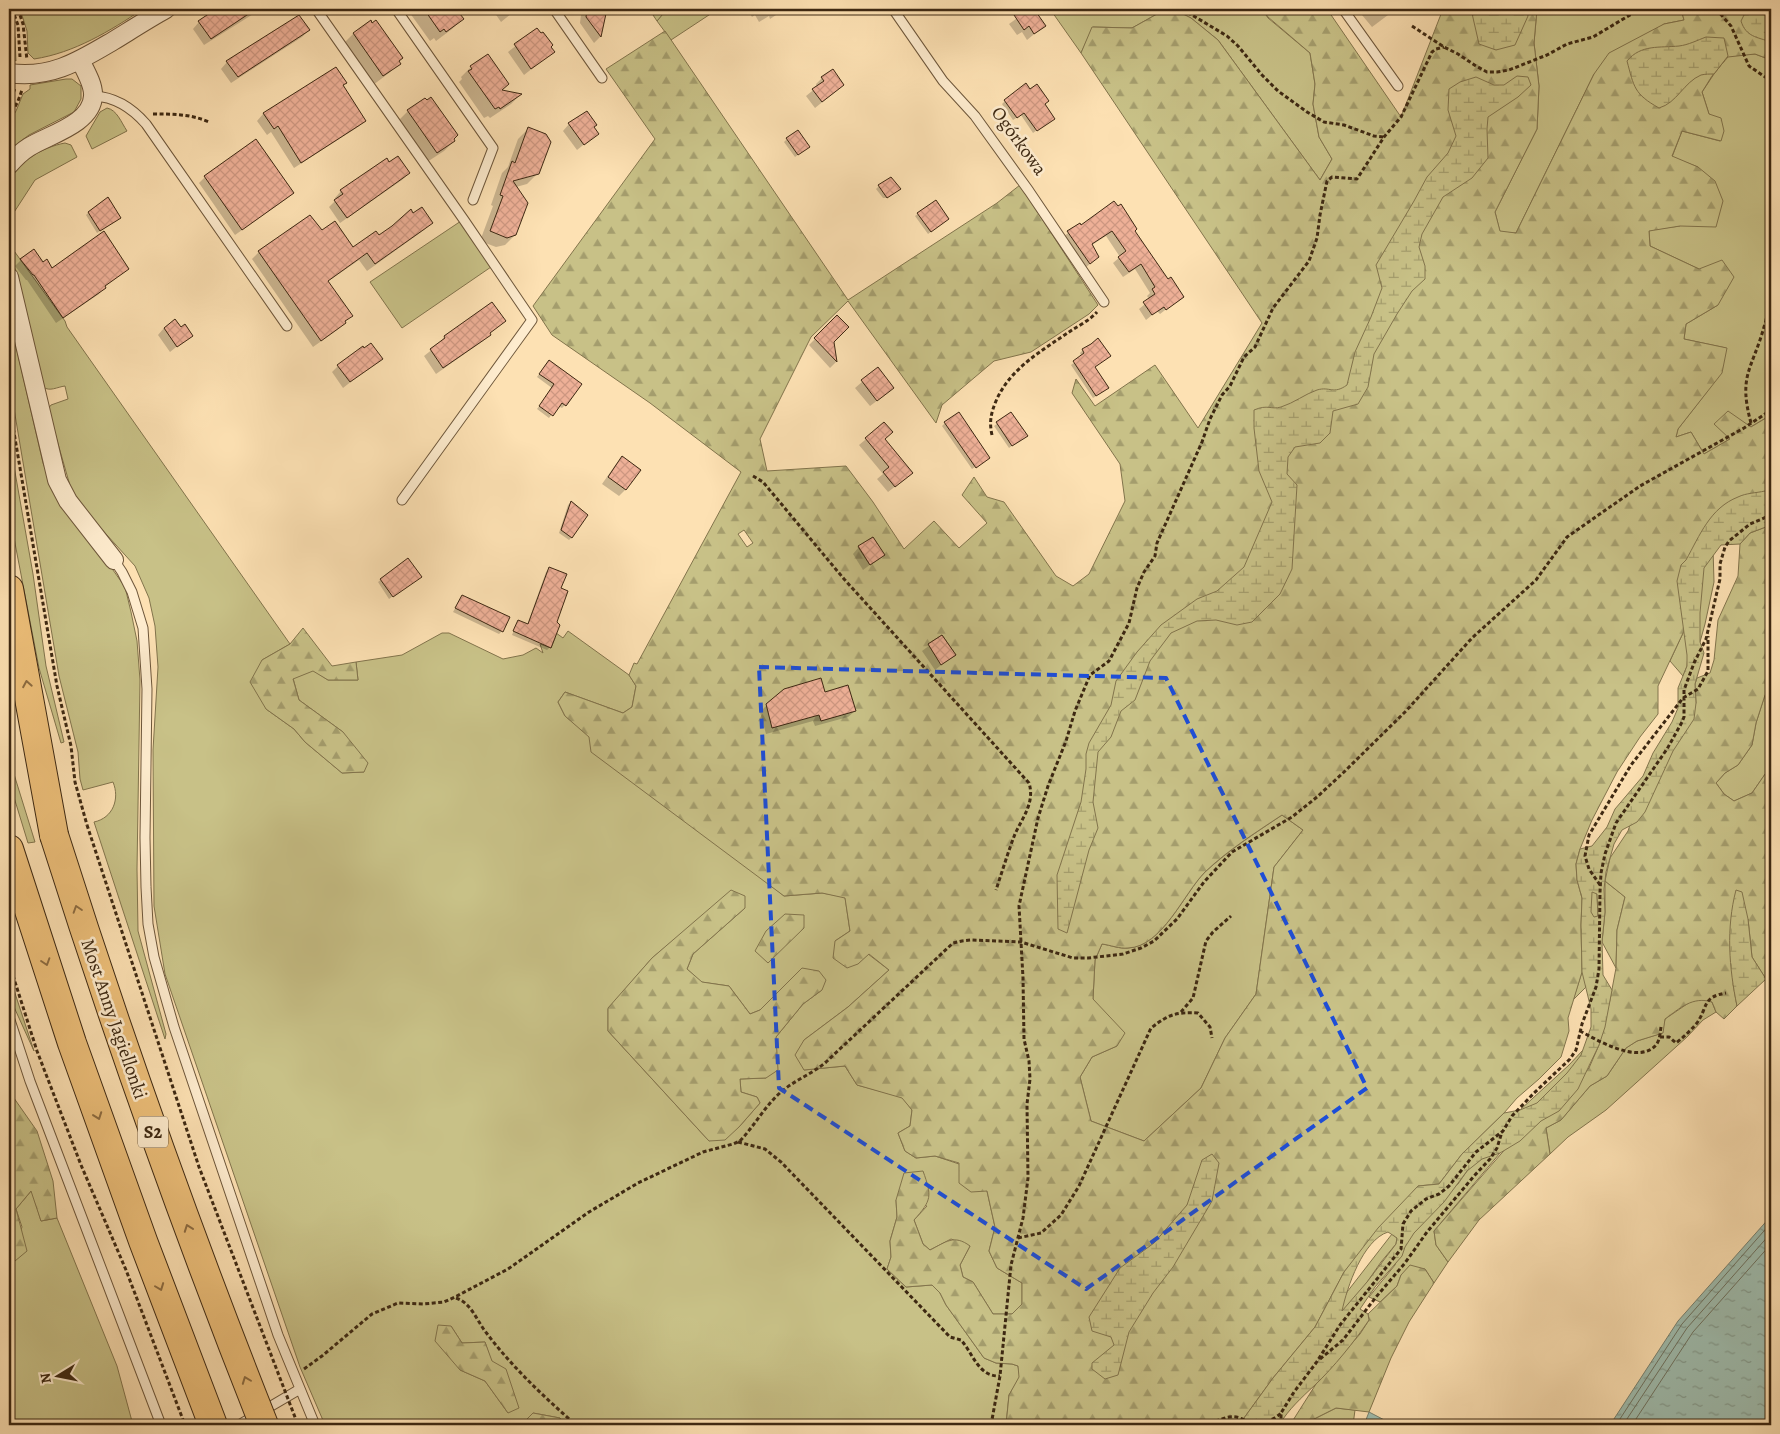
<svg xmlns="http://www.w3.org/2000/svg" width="1780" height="1434" font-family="Alegreya,serif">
<defs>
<pattern id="forest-firs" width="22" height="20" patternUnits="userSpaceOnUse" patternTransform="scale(1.25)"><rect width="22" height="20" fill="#c8c187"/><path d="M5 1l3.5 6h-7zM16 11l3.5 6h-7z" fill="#a49d6d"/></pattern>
<pattern id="wetland-marsh" width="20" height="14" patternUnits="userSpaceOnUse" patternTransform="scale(1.25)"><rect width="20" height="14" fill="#c8c187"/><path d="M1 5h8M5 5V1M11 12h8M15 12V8" fill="none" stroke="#a49d6d"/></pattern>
<pattern id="water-ripples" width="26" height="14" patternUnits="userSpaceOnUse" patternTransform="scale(1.25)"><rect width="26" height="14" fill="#9fbdaf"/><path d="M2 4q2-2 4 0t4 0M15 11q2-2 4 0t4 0" fill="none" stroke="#839a8d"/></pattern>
<pattern id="building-cross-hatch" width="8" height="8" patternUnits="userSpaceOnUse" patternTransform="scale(1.25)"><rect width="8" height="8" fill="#eeb097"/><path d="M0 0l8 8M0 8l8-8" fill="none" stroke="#cd9781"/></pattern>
</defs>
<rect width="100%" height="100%" fill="#fde1b3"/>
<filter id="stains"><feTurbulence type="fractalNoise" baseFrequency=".004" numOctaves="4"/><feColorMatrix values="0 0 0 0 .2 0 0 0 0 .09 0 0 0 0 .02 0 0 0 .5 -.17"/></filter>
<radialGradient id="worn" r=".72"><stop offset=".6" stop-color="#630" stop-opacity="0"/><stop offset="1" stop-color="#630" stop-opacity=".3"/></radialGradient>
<path fill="#c8c187" stroke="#82744c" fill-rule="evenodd" d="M20,9h123c-33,22 -69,44 -109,50l-6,-6 -1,-22z
M667,9h51l-47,31 -14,-19z
M1050,9h116l-34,19 -39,-1 -12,26z
M1173,9h89l6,9 42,35 5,31 -2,20 6,33 13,22 -12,21 -102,-140 -27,-22z
M1537,9h144l3,11 -20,4 -70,50 -78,159 -16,-1 -5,-20 42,-83 2,-43 -5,-43z
M9,15l6,23 1,23 -7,-6z
M1755,54l16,6v355l-67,39 -13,-22 -15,5 2,-8 28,-36 20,-45 -42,-9 2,-15 32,-19 -19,-36 -49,-23 -1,-16 31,-4 18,-59 -26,-10 10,-26 38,10 -11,-27 -7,-22 12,-18 14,-18z
M66,79h6l9,7v13l-7,13 -45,23 -20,15v-27l7,-12 7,-17 7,-5v-4z
M107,108c10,2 14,14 20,23l-35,18 -6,-13 14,-24z
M65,143l6,2 6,12 -42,23 -26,40v20v-2c0,-16 -3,-35 0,-51 4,-24 34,-40 56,-44z
M461,221l30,46 -89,61 -32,-46z
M9,244l56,77 2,6 223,317 -28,16 4,49 28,20 11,13 37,31 22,-1 -21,-40 -44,-32 -6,-22 20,-8 15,10h30l-2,-18 46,-7 40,-22h7l54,26 20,-4 13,-7 7,5 -3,-9 11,4 4,-10 -3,-8 11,8 5,-7 61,44 7,11 -4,21 -9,6 -58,-21 -7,10 7,14 219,180 38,-3 23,4 5,34 -15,10 23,23 10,-10 21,16 -41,37 -44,33v30l41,-4 12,19 45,12 10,13 -2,16 -12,7 7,18 11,7 19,-2 24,8 28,27 8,36 -6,24 8,17 25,15v21l-10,10h-19l-20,-32 -10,-5 -3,-12 10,-19 -19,-7 -21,11 -7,-6 -9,-24 13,-14 -31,-6 1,17 -7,24 1,16 -4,12 19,18 26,-2 8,8 6,12 38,53 12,5 16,1 6,2 2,11 -11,18 -3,30h-443l-3,-7 -27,-5 -12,12h-196l-25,-58 -135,-393 -11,-68 -1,-156 5,-83 -3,-41 -6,-28 -14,-32 -48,-53 -16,-24 -23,-80 3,-4 17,-6 -3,-13c-8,1 -15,6 -22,1zM745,908l-52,46 -6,15 14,13 28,4 21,28 10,-4 42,-42 20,22 -19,14 -27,33 -10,41 -26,1 1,13 16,5 3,6 -21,24 -30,14 -101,-110v-22l44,-51 24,-20zM451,1326l11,17 23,-1 23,71 -23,-32 -25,-11z
M9,316l34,147 7,18 75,106 6,25 6,29 3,39 -3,189 1,62 28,103 -1,5 -71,-217c19,-4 26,-23 19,-40l-30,8 -3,-11 -2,-27 -19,-76 -50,-297z
M9,438l24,136 13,92 18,76 -3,1 -22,-75 -30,-156z
M1713,548l1,34 -9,42 -5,18 -12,13 -1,11 -4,10 -13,-15 13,-28 22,-81z
M1771,687l-1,80 -18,26 -18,8 -10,-7 -8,-11 9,-10 13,-8 14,-20 4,-22 9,-28z
M9,758l26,84 -7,1 -19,-62z
M1282,815l21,15 -29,37 -18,127 -31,44 -24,50 -57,53 -53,-20 -11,-44 12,-20 25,-11 -24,-47 2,-39 7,-16c8,1 18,5 26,4 34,-1 56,-55 77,-76 24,-22 50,-39 77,-57z
M1577,880l20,14 1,23 -10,68 -15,15 9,-28z
M1605,881l20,16 -8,33 -1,38 -14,-26 3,-30z
M9,975l25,76 -25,-55z
M1702,999l10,3 4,10 -13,8 -16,17 -81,73 -38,27 -18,17 -4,-26 15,-8 29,-34 17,-10 19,-28 11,-7 25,-8 3,-14 25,-17z
M1599,1045l-99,108 -66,78 2,14 12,17 -14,21 -9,-14 -24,6 -4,11 -17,16 -11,-5 26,-32 16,-44 47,-37 9,-13 53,-61 49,-45 14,-15z
M32,1190l9,31 16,-3 60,148 16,59h-124v-159l13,-39 -6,-18z
M1392,1234l5,4 -1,6 -15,18 -29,42 -22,24 17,-36z
M1336,1408l19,2 -2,15h-43l2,-5z"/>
<path fill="url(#forest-firs)" stroke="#82744c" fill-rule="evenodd" d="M649,9h18l-10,12z
M1166,9h7l18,9 27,22 102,140 12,-21 -13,-22 -6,-33 2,-20 -5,-31 -42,-36 -6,-8h65l74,108 42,-108h94l-3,34 5,43 -2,43 -42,83 5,19 16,2 78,-159 15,-21 55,-29 20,-4 -3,-11h90v51l-16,-6 -27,3 -14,16 -12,19 7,22 12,4 3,13 -3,10 -39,-10 -10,25 26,11 17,14 8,20 -7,26 -36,-1 -31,5 1,15 49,23 23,-9 12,17 -16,28 -32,19 -2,15 43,9 -5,25 -44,56 -2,8 15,-5 13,22 26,-15 -16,-15 14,-13 23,16 20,-12v84l-66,53 -22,81 -25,53v28l-18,23 -23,35 -25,48 -12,29 -4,15 1,16 5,18 -1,27 1,47 -14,46 1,13 -8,26 -22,22 -22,19 -13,15 -42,41 -23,30 -21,2 -74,86 -29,55 -42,51 -29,40 -3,7h-235l3,-30 10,-18 -1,-11 -6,-2 -16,-1 -12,-5 -38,-53 -6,-12 -8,-8 -26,2 -19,-18 4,-12 -1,-16 7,-24 -1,-17 8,-27 19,-2c9,25 9,29 -9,49l9,24 7,6c16,-8 24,-16 40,-4l-10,19 3,12 10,5 20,32h19l10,-10v-21l-25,-15 -8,-17 6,-24 -8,-36 -16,1 -12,-9v-20l-24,-7 -19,2 -11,-7 -7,-18 12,-7 2,-16 -10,-12 -45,-13 -12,-19 -41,4 -9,-15 9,-15 44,-33 41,-37 -20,-16 -11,10 -11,4 -14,-10 2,-17 15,-10 -5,-33 -23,-5 -38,3 -193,-144 -2,-15 -24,-21 -7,-14 7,-10 58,21 9,-6 4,-21 -7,-11 5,-12 3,1 104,-192 -91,-69 -98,-68 -19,-29 122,-167 -49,-70 59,-38 183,269 149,-97 23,-18 78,120 -9,9 -58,38 -37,9 -52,44 -6,18 -88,-122 -37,36 -51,102 7,32 79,-5 27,36 31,47 30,-28 25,27 28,-25 -25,-28 12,-18 13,20 17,5 52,74 17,10 16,-12 36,-73 -5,-37 -48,-71 4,-14 19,27 60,-41 43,63 64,-105 -181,-270 11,-26 40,1zM744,530l9,13 -6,4 -9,-13zM873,537l11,18 -14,10 -12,-18zM942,635l14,20 -15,9 -13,-20zM1282,815l21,15 -29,37 -18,127 -31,44 -24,50 -57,53 -53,-20 -11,-44 12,-20 25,-11 8,-13 -32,-34 2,-39 7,-16c8,1 18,5 26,4 34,-1 56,-55 77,-76 23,-22 50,-39 77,-57z
M1771,525v162l-6,8 -9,28 -4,22 -14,20 -13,8 -9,10 8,11 10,7 18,-8 18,-26 1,-26v232l-5,6 -14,-22 -4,-38 -15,65 4,22 -13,13 -8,-7 -4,-10c-19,-6 -32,6 -47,17l-2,14 -26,8 -11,7 -19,28 -17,10 -29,34 -15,8 4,26 -71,66 -31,42 -12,-17 -2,-14 87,-100 37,-28 31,-35 10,-23 11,-45 6,-32 1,-38 8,-33 -20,-16 5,-23 18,-27 8,-25 60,-103 -1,-19 2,-6 13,-5 4,-13 4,-40 20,-44 2,-32 10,-11z
M303,628l29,38 24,-4 2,18h-30l-15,-9 -20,8 6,21 44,32 25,31 -4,9 -22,1 -37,-31 -11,-13 -28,-20 -16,-27 12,-22 28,-16z
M731,890l14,6v12l-52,46 -6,15 15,13 27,4 21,28 10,-4 42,-42 17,3 7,9 -4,10 -19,14 -27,33 2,33 -12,8 -26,1 1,13 16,5 3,6 -21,24 -14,13 -16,1 -101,-110v-23l44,-50z
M785,914l19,1v13l-36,35 -13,-12 11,-20z
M9,1091l28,40 16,50 4,37 -16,3 -10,-30 -15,18 11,42 -18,15z
M1410,1265l15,4 9,14 -25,39 -18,36 -22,54 -33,-4 -24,12 -2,5h-20l26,-41 44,-50 9,-14 -1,-6 29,-28 4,-11z
M438,1325l13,1 11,17 23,-1 7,19 14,8 13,39 -11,5 -23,-32 -25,-11 -25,-29z
M533,1413l27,5 3,7h-42z"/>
<path fill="url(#wetland-marsh)" stroke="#82744c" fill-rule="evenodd" d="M1471,9h56l1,7 -13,29 -19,5 -17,-6z
M1747,9h24v33c-14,-5 -25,-5 -30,-21z
M1706,37l18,1 4,18 -14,18c-4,0 -9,0 -13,1 -17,7 -24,28 -42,33 -25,-14 -25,-21 -32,-47 14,-17 33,-13 52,-15 9,-1 19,-6 27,-9z
M1517,76l11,1 3,8 -13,12 -30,20 -1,12 1,29 -16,20 -29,19 -21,37 -3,13 6,19v13l-13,12 -15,23 -23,40 -6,33 -10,17 -25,7 -3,22 -10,10 -25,4 -7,10 -1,17 10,11 -5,84 -12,25 -28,28 -15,3 -21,-5 -19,1 -26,12 -21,28 -15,39 -14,11 -10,26 -13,15 -5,50 5,26 -9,22 -22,83 -9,-4 -1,-54 24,-73 5,-33v-15l3,-11 22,-38 5,-24 21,-29 24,-27 36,-26 20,-8 27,-24 28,-65 -13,-31 -5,-43v-18c14,-6 17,0 27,-3 13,-4 24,-13 36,-17 13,-4 16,5 30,-5l8,-33 16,-35 11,-29 -6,-23 38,-64 13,-24 21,-24 8,-17 -8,-26 1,-21 11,-7 16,-5 18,8h10z
M1765,491l6,1v33l-21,8 -10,11 -19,1 -17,23 -4,45v29l4,11 -9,31 1,19 -2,16 -21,32 -28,61 -8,10 -15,8 -8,14 -8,28 -2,17 1,23 -3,30 1,33 9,15 -7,37 -6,18 -21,44 -19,22 -18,10 -21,20 -20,12 -18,6 -15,12 -23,31 -30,31 -9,14 -3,9 -27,31 -15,22 8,5 1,6c-14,21 -36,48 -54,65 -14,13 -26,24 -36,40h-38l3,-7 29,-40 42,-51 29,-55 34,-44 40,-42 21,-2 23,-30 42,-41 16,-3 17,-7 30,-30 14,-18 10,-28v-18l-9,-37 -1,-47 1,-27 -5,-18 -1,-16 4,-15 12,-3 15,-19 8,-18 28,-33 10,-23 19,-31 6,-14v-20l9,-22v-11l-10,-74 4,-16 5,-5c14,-25 24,-52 52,-63 8,-4 18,-4 27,-6zM1592,892l5,2 1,22 -4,1 -3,-5zM1388,1232l9,6 -1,6 -29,38 -25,29c5,-24 21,-71 46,-79z
M1736,890l6,2 6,27 4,38 14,22 -29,27c-8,-38 -11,-78 -1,-116z
M1212,1154l7,9 -7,38 -39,66 -20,26 -24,39 -11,43 -13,4 -13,-10v-6l22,-18 -3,-8 -19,-6 -3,-14 31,-49 34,-25 33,-38 15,-45z"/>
<path fill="url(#water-ripples)" stroke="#788170" d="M1771,1216v209h-161l68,-104z
M1369,1412l25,13h-30z"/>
<path fill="#0003" d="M220,9h41l-57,36 -11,-16 6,-7z
M407,9h48l7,10 -10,10 -16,12 -2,-3 -4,3z
M492,9h25l-16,13z
M587,9h19l-6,28 -6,6 -14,-20 1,-8z
M747,9h38l-15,10 -1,-3 -10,6 -4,-7 -3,2z
M986,9h14l-10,6z
M1030,9h3l11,17 -17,14 -5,-8 -5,3 -8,-11z
M1348,9h48l-24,18 -10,-12h-9z
M370,22l29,41 -10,10 -16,12 -30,-41 10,-10z
M537,29l16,23 -29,23 -16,-23z
M309,30l-7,7 -71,46 -10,-14 6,-7z
M335,68l7,17 23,36 -7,6 -64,41 -23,-36 -4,3 -10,-14 6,-7z
M470,68l4,6 34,10 -7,7 19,4 -9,9 -21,14 -2,-2 -4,2 -25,-36 3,-3 -1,-2z
M822,78l14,13 -21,17 -9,-12 11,-9 -1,-3z
M1005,101l39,4 6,16 -17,12 -12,-18 -8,5 -11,-16z
M408,111l46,30 -10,10 -17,11 -29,-41z
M569,124l28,10 -20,16 -14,-19z
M528,129l10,44 -11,11 -11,3 -1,48 -10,10 -9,2 -16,-6 13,-35 -2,-1 11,-32 6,-6 10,-28z
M787,139l22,8 -14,10 -11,-15z
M389,163l20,10 -7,7 -62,43 -11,-16 7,-7 -1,-2 6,-7z
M205,177l88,16 -7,6 -51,36 -36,-52z
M879,186l17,5 -9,7h-4l-7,-9z
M88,213l29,7 -20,13 -11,-18z
M918,214l30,5 -20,15 -13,-18z
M413,215l19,8 -8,7 -57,41 -8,-11 -32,22 24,34 -14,14 -24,17 -61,-88 7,-7 62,-20 31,17 26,-12z
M1079,224l2,3 52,4 35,50 14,16 -22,17 -3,-3 -11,9 -7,-11 11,-9 -3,-4 3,-3 -15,-24 -12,8 -10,-14 7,-6 -14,-21 -14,9 6,12 -14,12 -22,-31z
M21,260l21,4 10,6 76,-1 -24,18 -5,7 -43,29 -29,-43h-1l-11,-14z
M837,317l-4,25 3,20 -6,6 -21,-23z
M504,321l-15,13 -6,7 -47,33 -12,-18 15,-12 5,-7z
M164,328l27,7 -21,17 -12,-17z
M1083,350l11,18 10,23 -11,7 -22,-33 11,-8 -2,-4z
M381,358l-38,30 -11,-16 6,-6z
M546,364l34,20 -15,21 -3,3 -4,-2 -9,12 -12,-9 15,-21 -15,-11z
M877,369l9,25 -16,12 -15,-18z
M1011,413l12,25 -14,10 -15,-22z
M945,423l42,36 -15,10 -30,-43z
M884,424l-1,15 22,40 -17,13 -11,-13 6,-5 -24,-29z
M622,458l4,31 -7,7 -17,-12 14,-20z
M571,502l1,35 -3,3 -10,-7 9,-28z
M859,547l24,8 -20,15 -10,-16z
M408,560l9,19 -28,20 -11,-17z
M549,569l11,20 -4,34 -6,24 -3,3 -35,-15 6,-14 9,4 19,-53z
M462,596l40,35 -3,3 -46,-22z
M942,636l12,19 -19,15 -13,-19z
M824,694l31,17 -7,6 -33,9 -2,-5 -47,13 -6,-22 7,-7z"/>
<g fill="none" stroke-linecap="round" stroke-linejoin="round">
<path stroke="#6e7260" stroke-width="1" d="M1616,1425l66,-101 89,-101
M1623,1425l64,-97 84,-95
M1632,1425l61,-93 78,-88"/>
</g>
<path fill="url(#building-cross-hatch)" stroke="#3d2812" d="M216,9h40l-45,30 -13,-18z
M424,9h32l8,10 -18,13 -2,-3 -4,3z
M587,9h20l-6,28 -15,-20z
M1010,9h24l12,17 -12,8 -5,-8 -5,4z
M299,15l11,15 -72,47 -12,-16z
M371,20l1,3 4,-3 27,38 -4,3 2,3 -18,12 -30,-43z
M537,28l4,5 2,-1 10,13 -2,2 4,5 -24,17 -17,-25z
M488,54l21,30 -7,6 20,4 -22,15 -1,-2 -4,2 -27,-38 4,-2 -2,-3z
M336,67l11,16 -4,2 23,36 -65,42 -23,-37 -4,3 -11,-16z
M833,69l11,16 -22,17 -10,-13 12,-8 -3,-4z
M1026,83l4,6 7,-5 12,17 -4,3 10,15 -18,12 -13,-18 -7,5 -13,-18z
M431,97l27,38 -4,4 1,2 -18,12 -30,-43 18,-12 2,2z
M587,111l10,14 -3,2 5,7 -15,11 -16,-22z
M528,127l18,7 5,8 -12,32 -26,7 15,22 -12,32 -9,3 -17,-7 13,-35 -3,-1 12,-34 3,2z
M798,130l12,17 -12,8 -12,-17z
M256,139l38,54 -52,37 -38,-54z
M398,156l12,17 -63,45 -13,-18 9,-6 -3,-4 47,-32 2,4z
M891,177l10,12 -14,9 -9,-13z
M108,197l13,21 -21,13 -12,-19z
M936,200l13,19 -18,13 -14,-19z
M1114,201l4,5 3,-2 16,25 -2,2 33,48 3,-2 13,20 -18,13 -2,-3 -12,8 -9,-13 12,-8 -3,-5 3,-2 -14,-23 -12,8 -11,-15 8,-6 -14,-20 -20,13 7,13 -9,7 -23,-33 13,-8 1,2z
M422,207l11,16 -58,41 -8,-11 -39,28 25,35 -8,5 1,2 -25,18 -63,-90 52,-36 12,15 13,-9 18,26 23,-16 3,4 13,-9 19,-17 2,4z
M104,231l25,38 -24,17 1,2 -43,30 -29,-43h-1l-13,-16 14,-10 9,13 4,-3 5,9z
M492,302l14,19 -16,12 1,2 -48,33 -13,-19 15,-11 -1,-2z
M837,315l12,12 -15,15 3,20 -23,-24z
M175,319l6,8 4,-3 8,12 -16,11 -13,-19z
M1098,338l13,18 -16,11 14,21 -13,8 -23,-35 11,-8 -2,-4 9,-5z
M371,343l12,16 -33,23 -13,-17 26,-19 1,2z
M549,360l33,24 -16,22 -4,-3 -9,13 -14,-10 15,-22 -15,-10z
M878,367l16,21 -17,13 -16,-21z
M959,412l31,46 -14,10 -32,-46z
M1011,412l17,24 -16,10 -16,-24z
M884,422l9,10 -8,7 28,34 -18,14 -12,-15 6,-5 -24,-29z
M622,456l19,14 -15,20 -18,-13z
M571,501l17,14 -16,23 -11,-8z
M873,537l12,18 -15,10 -12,-19z
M408,558l14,19 -29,20 -13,-18z
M549,567l18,7 -6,14 7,3 -11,31 3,3 -9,23 -38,-17 5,-11 10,4z
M462,595l48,22 -7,15 -48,-24z
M942,635l14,20 -15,10 -13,-21z
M821,678l4,14 23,-7 8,26 -35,10 -2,-6 -47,13 -6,-24 18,-15z"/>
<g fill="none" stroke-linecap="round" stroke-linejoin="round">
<defs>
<path id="service" d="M316,9l148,211 68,100 -130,180
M396,9l97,139 -20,52
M554,9l48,69
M893,9l50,72 32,35 54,75 75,111
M1343,9l55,77
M94,96c22,1 38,12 52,28l141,202
M114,560l8,12 10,20 11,36 4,61 -2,149 1,49 2,37 6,33 20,70 104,308 37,90
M9,1017l21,64 131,344
M239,1425l61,-36"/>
<path id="minor" d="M9,73c42,6 70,-12 104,-32 18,-11 35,-22 53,-32
M9,165c6,-7 12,-13 20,-18 19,-12 63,-23 64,-51 1,-11 -8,-26 -13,-36
M9,277l48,203 11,21 46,59"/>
<path id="motorway" d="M9,589l45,246
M9,849l63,194 71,198 70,184"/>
</defs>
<use href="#service" stroke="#6d563a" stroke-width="11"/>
<use href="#minor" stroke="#6d563a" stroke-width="20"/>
<use href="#motorway" stroke="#3d2812" stroke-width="30"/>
<path stroke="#3d2812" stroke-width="3" stroke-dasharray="4 2.5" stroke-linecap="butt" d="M12,9l6,16 2,32
M18,9l5,15 4,36
M1182,9l45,27 11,10 24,29 16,16 29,21 17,10 20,3 30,11 10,1
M1716,9l15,17 18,40 22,15
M1412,26l32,21 14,7 18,12 11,6h10l12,-2 38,-15 20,-11 26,-7 47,-28
M9,105l6,-17
M153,114c20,0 38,0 56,8
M9,118l9,-17 4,-11
M9,403l48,283 14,60 4,36 12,43
M1751,423c-13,-48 1,-53 13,-96 6,-17 3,-36 7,-53
M992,435c-3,-13 -1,-22 4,-34 14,-33 47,-51 76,-71 8,-5 18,-10 25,-18
M753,476l10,6 81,97 185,204c6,19 -6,34 -14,51 -7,18 -13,38 -19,56
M1600,885l-11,-16 -4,-13 4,-21 42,-70 52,-67 15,-9 10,-18v-35
M9,963l28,88 44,114 45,105 59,155
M1181,1012l12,-14 13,-57 7,-9 18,-16
M1580,1031c17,9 59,34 76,14 4,-5 4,-12 5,-18
M1660,1037h9l7,6c8,-6 15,-13 21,-20 11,-16 5,-26 29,-30
M738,1142l27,7 16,13 169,175 11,3c12,13 17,37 39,36
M1018,1238l23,-5 20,-18 18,-29 72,-158c18,-14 25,-16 47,-15l12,14 2,11
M456,1298c15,5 20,21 29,33 26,35 58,65 91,94
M1320,1359l23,-19 33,-43 29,-34 22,-31 47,-56 16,-17 7,-11 5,-16
M304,1369l18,-13 50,-42 26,-11 25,1 21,-2 11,-5 53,-28 81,-57 49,-29 65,-31 30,-8 7,-3c15,-16 25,-35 41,-49 14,-12 31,-18 45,-30l127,-119 9,-2 9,-1 50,2 52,16h15l35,-4 18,-6 13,-7 23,-22 27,-37 28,-30 60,-35 25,-20 27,-25 62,-61 66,-73 64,-58 31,-43 73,-51 104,-58 27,-18
M991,1425l9,-49 11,-111 12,-47 5,-40 -1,-74 3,-25 -1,-18 -5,-22 -1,-61 -4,-72 19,-88 10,-32 18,-45 9,-30 15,-36 19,-14 20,-38 8,-35 7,-16 11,-16 2,-13 45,-101 8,-23 12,-24 8,-9 14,-29 11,-10 18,-39 36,-47 8,-23 3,-23 7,-34 5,-4 25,2 27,-42 17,-20 31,-65 4,-3 8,-2
M1203,1425c9,-2 17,-6 26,-8 11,-2 17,6 27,6 9,0 19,-4 25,-10
M1281,1425v-12l13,-21 22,-29 24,-38 57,-71 4,-5 2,-25 8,-13 15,-12 13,-5 10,-8 27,-34 27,-21 9,-15 22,-23 36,-34 6,-9 6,-26 14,-37 3,-18 1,-77 1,-19 4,-19 11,-31 51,-74 14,-25 3,-7v-27l10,-27 12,-24 14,-60v-15l5,-17 4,-6 21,-17 21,-9"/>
<use href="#service" stroke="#feecce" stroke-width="9"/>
<use href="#minor" stroke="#feecce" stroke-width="18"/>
<use href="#motorway" stroke="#eec07a" stroke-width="28"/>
<defs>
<path id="motorway-bridge" d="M54,835c63,199 133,396 210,590"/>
</defs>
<use href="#motorway-bridge" stroke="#3d2812" stroke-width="30" stroke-linecap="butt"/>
<path stroke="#3d2812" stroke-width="3" stroke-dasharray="4 2.5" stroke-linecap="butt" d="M87,825l112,342 99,258"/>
<use href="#motorway-bridge" stroke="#eec07a" stroke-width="28"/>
</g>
<defs><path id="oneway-chevron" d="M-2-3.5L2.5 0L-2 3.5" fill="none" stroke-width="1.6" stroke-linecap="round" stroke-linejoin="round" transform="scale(1.25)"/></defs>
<g stroke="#8d6c41">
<use href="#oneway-chevron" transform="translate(27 684) rotate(-100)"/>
<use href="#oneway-chevron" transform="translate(77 909) rotate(-108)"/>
<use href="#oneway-chevron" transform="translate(46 962) rotate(72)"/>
<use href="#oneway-chevron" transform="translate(98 1116) rotate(70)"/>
<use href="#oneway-chevron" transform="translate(188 1228) rotate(-110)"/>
<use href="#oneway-chevron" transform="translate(160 1287) rotate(69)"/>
<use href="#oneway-chevron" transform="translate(246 1380) rotate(-111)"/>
</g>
<path fill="none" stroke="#1d4ed8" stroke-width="4" stroke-dasharray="10 6" stroke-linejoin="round" d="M759,667l407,11 201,410 -281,201 -307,-201z"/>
<g text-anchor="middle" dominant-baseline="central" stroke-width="5" stroke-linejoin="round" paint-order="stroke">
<rect fill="#feecce" stroke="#77634a" stroke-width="1" x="138" y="1116.5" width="30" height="31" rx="4"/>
<g font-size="18" font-weight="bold" fill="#3d2812">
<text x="153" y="1132">S2</text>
</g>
<g font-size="19" fill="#3d2812" stroke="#feecce">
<text transform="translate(1019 141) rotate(54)">Ogórkowa</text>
<text transform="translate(114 1019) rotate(71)">Most Anny Jagiellonki</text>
</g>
</g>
<rect width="1780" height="1434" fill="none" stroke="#fde1b3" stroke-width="30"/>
<rect x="10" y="10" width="1760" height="1414" fill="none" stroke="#3d2812" stroke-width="2.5"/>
<rect x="15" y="15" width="1750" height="1404" fill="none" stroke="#3d2812"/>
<g transform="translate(58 1376) rotate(260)" stroke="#feecce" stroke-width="4" paint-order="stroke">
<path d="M0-4L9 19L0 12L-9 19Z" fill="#3d2812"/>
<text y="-8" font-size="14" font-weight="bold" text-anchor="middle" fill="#3d2812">N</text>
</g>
<rect width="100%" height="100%" filter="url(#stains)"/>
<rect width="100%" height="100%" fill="url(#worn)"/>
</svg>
